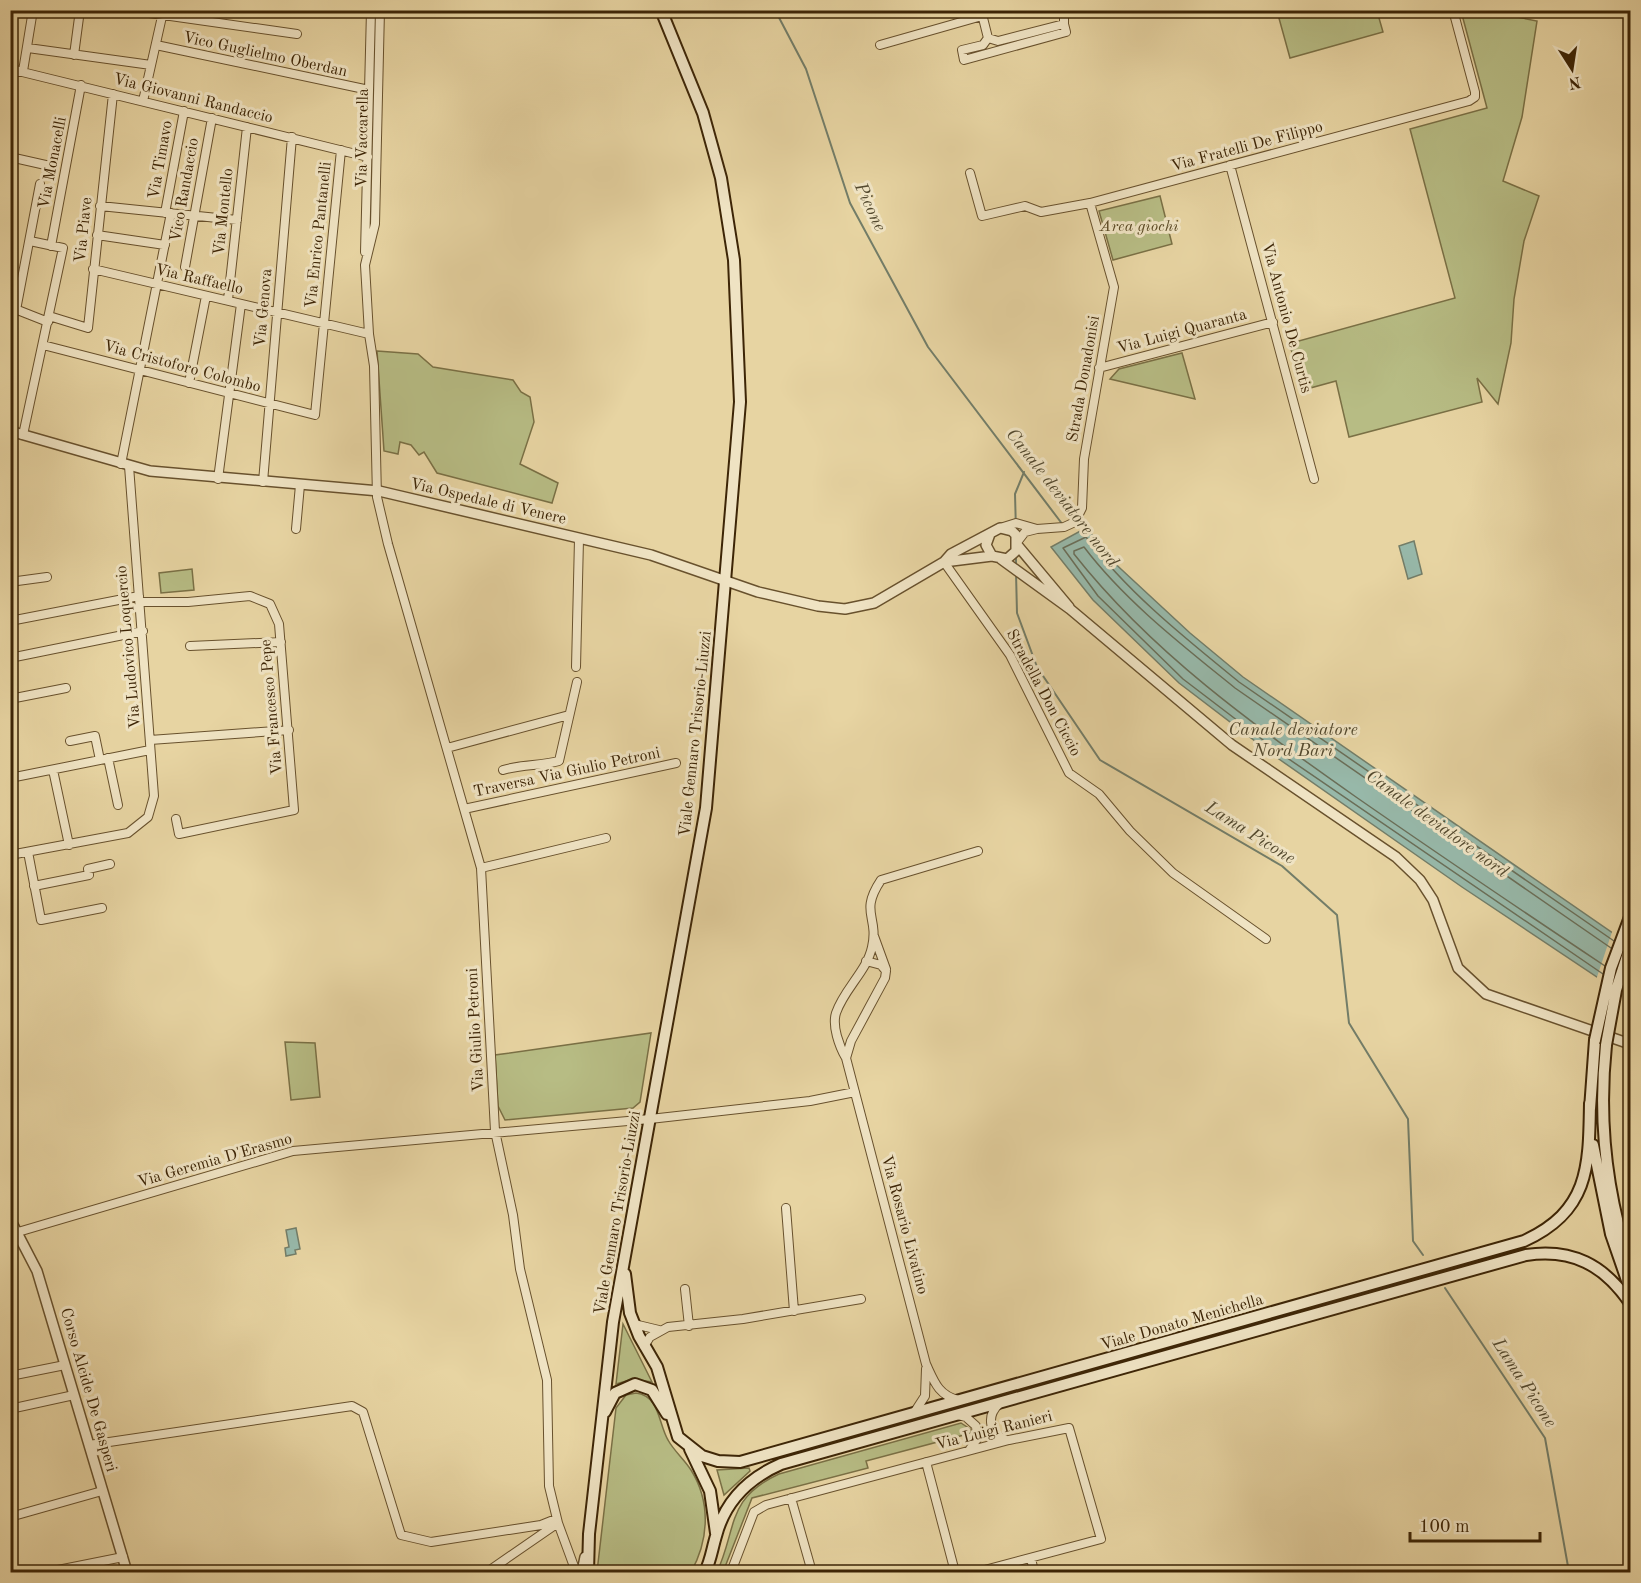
<svg xmlns="http://www.w3.org/2000/svg" width="1641" height="1583" font-family="'Old Standard TT',serif">
<rect width="100%" height="100%" fill="#e7d4a2"/>
<filter id="stains"><feTurbulence type="fractalNoise" baseFrequency=".00333" numOctaves="4"/><feColorMatrix values="0 0 0 0 .2 0 0 0 0 .09 0 0 0 0 .02 0 0 0 .5 -.17"/></filter>
<radialGradient id="worn" r=".72"><stop offset=".6" stop-color="#630" stop-opacity="0"/><stop offset="1" stop-color="#630" stop-opacity=".3"/></radialGradient>
<path fill="#b7bc84" stroke="#7a7045" stroke-width="1.5" d="M1277,11h100l6,21 -93,26z
M1461,11h26l50,10 -15,96 -19,64 36,15 -15,45 -10,58 -3,44 -13,61 -21,-26 5,24 -133,35 -13,-56 -33,9 -12,-41 5,-1 -1,-6 160,-44 -45,-169 77,-21z
M1160,196l12,48 -59,16 -14,-49z
M377,351l41,3 15,13 80,13 8,12 9,5 4,25 -14,42 38,19 -6,20 -115,-30 -13,-21 -5,3 -8,-10 -11,-3 -2,12 -14,-3z
M1182,353l13,46 -85,-20 9,-10z
M192,569l2,21 -33,3 -2,-20z
M651,1033l-11,69 -7,6 -128,12 -7,-14 -3,-51z
M285,1042l30,1 5,54 -29,3z
M623,1324l29,58 -19,-3 -17,5z
M636,1393c24,3 22,30 32,47 6,11 16,19 23,30 20,32 18,70 0,102h-94l19,-164 10,-13z
M961,1423l9,6v7l-4,4 -2,-5 -98,26 2,7 -116,30 -29,74h-6c20,-43 9,-74 62,-98z
M749,1468l1,3 -26,24 -7,-25z"/>
<path fill="#97b8a9" stroke="#737d68" stroke-width="1.5" d="M1071,505l37,52 82,76 53,44 387,268v54l-168,-112 -186,-130 -97,-74 -86,-83 -42,-53 35,-19z
M1414,541l8,33 -14,5 -9,-33z
M296,1228l4,21 -5,1 1,4 -10,2 -1,-8 4,-1 -3,-17z"/>
<path fill="#e7d4a2" d="M1613,929l17,12v26l-8,30 -26,-17z"/>
<g fill="none" stroke-linecap="round" stroke-linejoin="round">
<path stroke="#6a6e58" stroke-width="1.5" d="M1605,966c-84,-56 -167,-112 -249,-169 -102,-72 -204,-144 -282,-243v-3l10,-4c41,54 98,98 151,141l376,260
M1603,974l-323,-221 -97,-74 -85,-83 -35,-48 23,-11c42,56 99,101 153,145l375,259"/>
<path stroke="#737d68" stroke-width="2" d="M775,10l31,59 44,134 78,144 135,178
M1016,531l-1,-37 9,-22
M1016,555v12
M1016,573l1,40 20,54 63,93 182,106 55,49 12,108 59,96 5,122 10,14
M1445,1288l100,150 24,134"/>
<defs>
<path id="minor" d="M128,10l169,24
M380,10l-5,214 -10,41 4,69 5,32 3,131 11,47 93,324 14,263 18,84 7,54 27,111 2,106 9,37 18,49
M981,10l7,28
M663,16l17,-6
M1064,24l2,8 -102,28 -2,-10 21,-5 5,-7 10,3z
M1064,24v-14
M156,45l213,45
M880,45l102,-29
M28,48l123,17
M74,55l6,-45
M10,69l358,88
M23,71l10,-61
M10,89l5,-20
M143,101l20,-89
M10,157l40,9
M1230,165l84,314
M970,173l12,43 43,-10 16,6 49,-9 379,-102 6,-4v-5l-22,-82
M100,206l137,14
M165,213l19,-102
M97,235l68,10
M51,246l30,-161
M365,252l6,-242
M185,267l27,-149
M93,269l276,65
M228,300l19,-173
M10,307l38,15
M16,310l24,-126
M49,316l39,12 25,-234
M43,345l272,70 26,-265
M1099,368l174,-46
M189,383l17,-87
M23,435l40,-187 -33,-7
M121,464l50,-251
M218,479l23,-175
M263,482l29,-345
M1000,528l16,-5 21,6
M296,529l4,-44
M10,535l1,47
M1018,541l7,-9 12,-3 27,-2 11,-5 7,-14 2,-49 30,-172 -24,-84
M944,562l66,93 59,118 30,21 31,37 43,42 93,66
M10,582l37,-5
M141,602h47l62,-6 20,8 9,20 15,186 -115,24 -3,-15
M10,621l129,-25
M190,646l91,-4
M10,658l133,-27
M576,667l3,-128
M10,699l56,-11
M150,740l139,-10
M70,741l25,-5 5,24
M447,748l122,-33
M108,758l10,47
M53,770l16,75
M503,770c20,-6 36,-4 56,-9l18,-79
M10,778l140,-28
M464,809l212,-46
M28,852l13,68 61,-12
M10,855l118,-22 20,-16 6,-21 -25,-330
M481,868l125,-30
M34,886l55,-11 -1,-6 22,-5
M874,936l12,33
M866,961l15,4 5,6 -1,7 -34,63 -5,17c-7,-12 -14,-32 -10,-45 8,-24 31,-42 36,-66 7,-31 -13,-34 9,-67l97,-29
M846,1058l80,306c8,17 12,31 32,36
M786,1208l8,103
M18,1232l275,-81 357,-32 160,-18 45,-9
M685,1289l4,37
M634,1324l25,6
M644,1346l6,-9 18,-10 75,-8 118,-20
M10,1376l55,-11
M999,1404c-13,12 -10,31 8,36
M10,1409l64,-14
M914,1413l11,-17 1,-27
M958,1415l8,2 10,9 1,13 -7,10
M89,1445l263,-39 11,6 38,123 30,7 110,-17 15,-6
M926,1462l29,110
M791,1498l21,74
M10,1517l92,-26
M1031,1558l3,14
M48,1572l75,-15
M487,1572l71,-49
M731,1572l23,-60 12,-7 243,-65 60,-12 32,111 -124,33"/>
<path id="tertiary" d="M10,431l140,40 229,20 272,64 107,37 60,14 27,3 29,-6 70,-41 7,-8 49,-26 12,3 4,4v16l-9,8 -15,-3 -6,-11 4,-11
M1018,546l51,61
M1001,559l69,50 162,136 164,112 24,23 13,20 25,68 28,26 144,50
M944,562l48,-6
M10,1219l27,52 90,301
M582,1572l3,-15"/>
<path id="secondary" d="M1606,1045c-8,76 0,148 24,220
M1590,1109l5,-69
M1593,1145l18,89 19,55
M625,1274l5,39 9,23 18,31 21,70 24,19 16,5 22,1 784,-221c65,-30 65,-73 66,-138
M605,1412l10,-19 20,-9 17,6 15,24
M690,1449l20,42 6,42
M588,1572l1,-38 24,-212 93,-514 34,-406 -6,-142 -13,-82 -18,-65 -42,-103
M705,1572c6,-12 7,-23 11,-36 9,-35 33,-58 65,-72l745,-209c46,-7 78,10 104,48"/>
</defs>
<use href="#minor" stroke="#68512d" stroke-width="10"/>
<use href="#tertiary" stroke="#68512d" stroke-width="12"/>
<use href="#secondary" stroke="#3d2506" stroke-width="14"/>
<use href="#minor" stroke="#efe3c3" stroke-width="8"/>
<use href="#tertiary" stroke="#efe3c3" stroke-width="9"/>
<use href="#secondary" stroke="#efe3c3" stroke-width="10"/>
<defs>
<path id="secondary-bridge" d="M1595,1040l16,-72 19,-51
M1606,1045l10,-55 14,-43"/>
</defs>
<use href="#secondary-bridge" stroke="#3d2506" stroke-width="14" stroke-linecap="butt"/>
<use href="#secondary-bridge" stroke="#efe3c3" stroke-width="10"/>
</g>
<g text-anchor="middle" dominant-baseline="central" stroke-width="6" stroke-linejoin="round" paint-order="stroke">
<g font-size="16" fill="#3d2506" stroke="#efe3c3">
<text transform="translate(265 55) rotate(12)">Vico Guglielmo Oberdan</text>
<text transform="translate(193 99) rotate(14)">Via Giovanni Randaccio</text>
<text transform="translate(363 138) rotate(-89)">Via Vaccarella</text>
<text transform="translate(1247 147) rotate(-15)">Via Fratelli De Filippo</text>
<text transform="translate(161 160) rotate(-80)">Via Timavo</text>
<text transform="translate(53 163) rotate(-79)">Via Monacelli</text>
<text transform="translate(185 190) rotate(-80)">Vico Randaccio</text>
<text transform="translate(224 212) rotate(-84)">Via Montello</text>
<text transform="translate(84 230) rotate(-84)">Via Piave</text>
<text transform="translate(319 235) rotate(-84)">Via Enrico Pantanelli</text>
<text transform="translate(199 280) rotate(13)">Via Raffaello</text>
<text transform="translate(264 308) rotate(-85)">Via Genova</text>
<text transform="translate(1286 318) rotate(75)">Via Antonio De Curtis</text>
<text transform="translate(1182 332) rotate(-15)">Via Luigi Quaranta</text>
<text transform="translate(182 367) rotate(15)">Via Cristoforo Colombo</text>
<text transform="translate(1084 379) rotate(-80)">Strada Donadonisi</text>
<text transform="translate(488 502) rotate(13)">Via Ospedale di Venere</text>
<text transform="translate(129 647) rotate(-95)">Via Ludovico Loquercio</text>
<text transform="translate(1043 693) rotate(62)">Stradella Don Ciccio</text>
<text transform="translate(272 707) rotate(-95)">Via Francesco Pepe</text>
<text transform="translate(696 734) rotate(-84)">Viale Gennaro Trisorio-Liuzzi</text>
<text transform="translate(567 773) rotate(-12)">Traversa Via Giulio Petroni</text>
<text transform="translate(476 1030) rotate(-93)">Via Giulio Petroni</text>
<text transform="translate(215 1161) rotate(-16)">Via Geremia D'Erasmo</text>
<text transform="translate(618 1213) rotate(-80)">Viale Gennaro Trisorio-Liuzzi</text>
<text transform="translate(904 1225) rotate(75)">Via Rosario Livatino</text>
<text transform="translate(1182 1323) rotate(-16)">Viale Donato Menichella</text>
<text transform="translate(88 1390) rotate(74)">Corso Alcide De Gasperi</text>
<text transform="translate(994 1431) rotate(-14)">Via Luigi Ranieri</text>
</g>
<g font-size="16" font-style="italic" fill="#5c4b26" stroke="#efe3c3">
<text x="1139" y="227">Area giochi</text>
</g>
<g font-size="18" font-style="italic" fill="#544a2f" stroke="#efe3c3">
<text transform="translate(870 207) rotate(65)">Picone</text>
<text transform="translate(1062 498) rotate(52)">Canale deviatore nord</text>
<text x="1293" y="730">Canale deviatore<tspan x="1293" dy="21">Nord Bari</tspan></text>
<text transform="translate(1437 824) rotate(36)">Canale deviatore nord</text>
<text transform="translate(1250 833) rotate(32)">Lama Picone</text>
<text transform="translate(1524 1383) rotate(57)">Lama Picone</text>
</g>
</g>
<rect width="1641" height="1583" fill="none" stroke="#e7d4a2" stroke-width="36"/>
<rect x="12" y="12" width="1617" height="1559" fill="none" stroke="#3d2506" stroke-width="3"/>
<rect x="18" y="18" width="1605" height="1547" fill="none" stroke="#3d2506" stroke-width="1.5"/>
<g transform="translate(1572 69) rotate(168)" stroke="#efe3c3" stroke-width="4.5" paint-order="stroke">
<path d="M0-4.5L10 22L0 15L-10 22Z" fill="#3d2506"/>
<text y="-9" font-size="16" font-weight="bold" text-anchor="middle" fill="#3d2506">N</text>
</g>
<path d="M1410 1532v9h130v-9" fill="none" stroke="#3d2506" stroke-width="3"/>
<text x="1419" y="1532" font-size="18" fill="#3d2506" stroke="#efe3c3" stroke-width="4.5" paint-order="stroke">100 m</text>
<rect width="100%" height="100%" filter="url(#stains)"/>
<rect width="100%" height="100%" fill="url(#worn)"/>
</svg>
